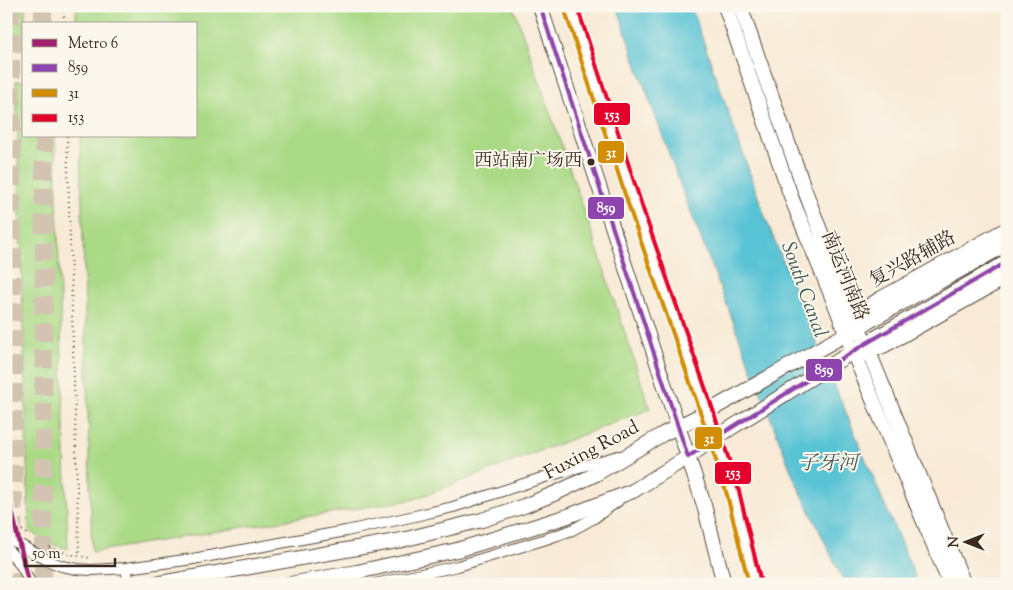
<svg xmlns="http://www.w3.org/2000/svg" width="1013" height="590" font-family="'Sorts Mill Goudy','Noto Serif SC',serif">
<rect width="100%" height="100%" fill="#fbf7ec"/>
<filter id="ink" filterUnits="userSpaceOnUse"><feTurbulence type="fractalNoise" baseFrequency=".02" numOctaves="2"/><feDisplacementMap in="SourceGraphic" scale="10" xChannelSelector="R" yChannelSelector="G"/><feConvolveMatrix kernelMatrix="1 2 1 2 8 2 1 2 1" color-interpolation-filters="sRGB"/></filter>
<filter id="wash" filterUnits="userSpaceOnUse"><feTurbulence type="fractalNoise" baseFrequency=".0096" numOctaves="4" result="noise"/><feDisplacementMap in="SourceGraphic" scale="20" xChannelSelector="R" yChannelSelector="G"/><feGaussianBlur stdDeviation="1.12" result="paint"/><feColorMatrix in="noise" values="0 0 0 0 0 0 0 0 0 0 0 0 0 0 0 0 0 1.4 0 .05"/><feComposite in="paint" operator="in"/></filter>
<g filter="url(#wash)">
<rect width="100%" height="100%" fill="#f8ead6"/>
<path fill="#abda87" stroke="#738252" d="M6,6h19v18h-1v25h-18z
M76,6h437l81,233 56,170 -235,90 -323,53 -12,-416h116v-112h-120z
M16,81h8v55h31l13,413 -17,-5 -22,-13z"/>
<path fill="#59c3d4" stroke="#4a7679" d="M617,6h74l76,216 41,100 110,262h-73l-52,-108 -112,-289 -49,-135z"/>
</g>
<g filter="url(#ink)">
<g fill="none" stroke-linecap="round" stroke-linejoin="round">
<path stroke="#d2c4b1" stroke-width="18" stroke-dasharray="18 9" stroke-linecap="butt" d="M11,6l3,476 -2,102
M43,6v18
M43,584l1,-448"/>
<defs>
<path id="street" d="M6,537l43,24 13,5 15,3 14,1 35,-2 67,-9 153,-28 69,-15 38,-9 95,-31 70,-20
M6,547l16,20 9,17
M126,568l3,16
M6,582l1,2
M375,584l83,-18 85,-26 29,-10 22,-12 24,-17"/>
<path id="secondary" d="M540,6l51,156 113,343 20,79
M570,6l69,211 68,195 26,81 22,91
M725,6l68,196 44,107 16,43 97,232
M740,6l64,182 28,74 132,322
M851,325c7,-13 19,-20 31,-27l125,-69
M861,352h7l17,-7 122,-68
M155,584l247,-44 80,-20 42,-14 32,-13 40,-19 67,-40 44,-22 300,-168
M290,584l67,-12 100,-22 76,-23 35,-11 65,-25 55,-34 27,-19 150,-94 142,-82"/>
</defs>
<use href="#street" stroke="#57473a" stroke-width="12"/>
<use href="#secondary" stroke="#57473a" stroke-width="16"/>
<path stroke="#57473a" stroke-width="2" stroke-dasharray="1 4" stroke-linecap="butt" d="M63,6l1,18
M67,136l12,420
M6,518l22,17
M49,547l19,7 22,4"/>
<use href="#street" stroke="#fff" stroke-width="10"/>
<use href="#secondary" stroke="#fff" stroke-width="14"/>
<defs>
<path id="bus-1" d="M540,6l148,451 27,-19 150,-94 142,-82"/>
<path id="bus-2" d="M564,8l69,211 68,195 26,81 22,89"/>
<path id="bus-3" d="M577,6l68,209 68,195 26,81 22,92"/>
</defs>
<use href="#bus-1" stroke="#fbf7ec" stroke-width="8"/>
<use href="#bus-2" stroke="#fbf7ec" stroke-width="8"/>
<use href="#bus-3" stroke="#fbf7ec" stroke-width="8"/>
<use href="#bus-1" stroke="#8e44ad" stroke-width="4"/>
<use href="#bus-2" stroke="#d18d06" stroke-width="4"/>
<use href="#bus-3" stroke="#e4002b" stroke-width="4"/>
<defs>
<path id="metro-1" d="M6,487l23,97"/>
</defs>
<use href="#metro-1" stroke="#fbf7ec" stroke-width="9"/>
<use href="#metro-1" stroke="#9f216f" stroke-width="5"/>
</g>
</g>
<circle fill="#3b2a1e" stroke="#fbf7ec" stroke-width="2" cx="591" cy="162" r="4.5"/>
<g text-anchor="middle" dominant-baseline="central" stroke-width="4" stroke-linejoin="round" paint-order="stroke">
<g font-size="18" fill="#3b2a1e" stroke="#fbf7ec" text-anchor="end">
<text x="582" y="162">西站南广场西</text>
</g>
<g font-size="19" fill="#3b2a1e" stroke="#fbf7ec">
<text transform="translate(913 260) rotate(-29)">复兴路辅路</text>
<text transform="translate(844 276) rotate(68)">南运河南路</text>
<text transform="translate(592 451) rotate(-28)">Fuxing Road</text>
</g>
<g font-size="20" font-style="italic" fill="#445855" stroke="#fbf7ec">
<text transform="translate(803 290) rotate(70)">South Canal</text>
<text x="828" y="464">子牙河</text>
</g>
</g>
<g stroke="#fbf7ec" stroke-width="2">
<rect x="593" y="102" width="38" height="24" rx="5" fill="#e4002b"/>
<rect x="597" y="140" width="28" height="24" rx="5" fill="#d18d06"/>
<rect x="587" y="196" width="38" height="24" rx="5" fill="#8e44ad"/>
<rect x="805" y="358" width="38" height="24" rx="5" fill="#8e44ad"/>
<rect x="694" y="426" width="29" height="24" rx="5" fill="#d18d06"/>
<rect x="714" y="461" width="38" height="24" rx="5" fill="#e4002b"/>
</g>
<g font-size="14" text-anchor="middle" font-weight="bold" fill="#fff">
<text x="612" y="119">153</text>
<text x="611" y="157">31</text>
<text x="606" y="212">859</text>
<text x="824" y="374">859</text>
<text x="709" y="443">31</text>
<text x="733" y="477">153</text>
</g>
<rect width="1013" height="590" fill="none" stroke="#fbf7ec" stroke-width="25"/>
<rect x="22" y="22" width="175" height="115" fill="#fbf7ec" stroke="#aea59a"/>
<rect x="32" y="39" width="25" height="8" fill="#9f216f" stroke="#aea59a"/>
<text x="68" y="48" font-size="15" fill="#3b2a1e">Metro 6</text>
<rect x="32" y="64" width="25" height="8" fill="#8e44ad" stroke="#aea59a"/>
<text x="68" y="72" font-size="15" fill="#3b2a1e">859</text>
<rect x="32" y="89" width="25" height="8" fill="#d18d06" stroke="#aea59a"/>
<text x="68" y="98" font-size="15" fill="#3b2a1e">31</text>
<rect x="32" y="114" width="25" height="8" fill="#e4002b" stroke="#aea59a"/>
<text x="68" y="122" font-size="15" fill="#3b2a1e">153</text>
<g transform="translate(966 542) rotate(270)" stroke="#fbf7ec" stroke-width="4" paint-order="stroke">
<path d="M0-4L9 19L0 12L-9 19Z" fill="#3b2a1e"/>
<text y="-8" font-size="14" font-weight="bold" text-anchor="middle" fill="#3b2a1e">N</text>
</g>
<path d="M25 558v8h90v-8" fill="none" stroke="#3b2a1e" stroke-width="2.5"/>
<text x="32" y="558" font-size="15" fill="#3b2a1e" stroke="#fbf7ec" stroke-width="4" paint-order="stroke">50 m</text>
</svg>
